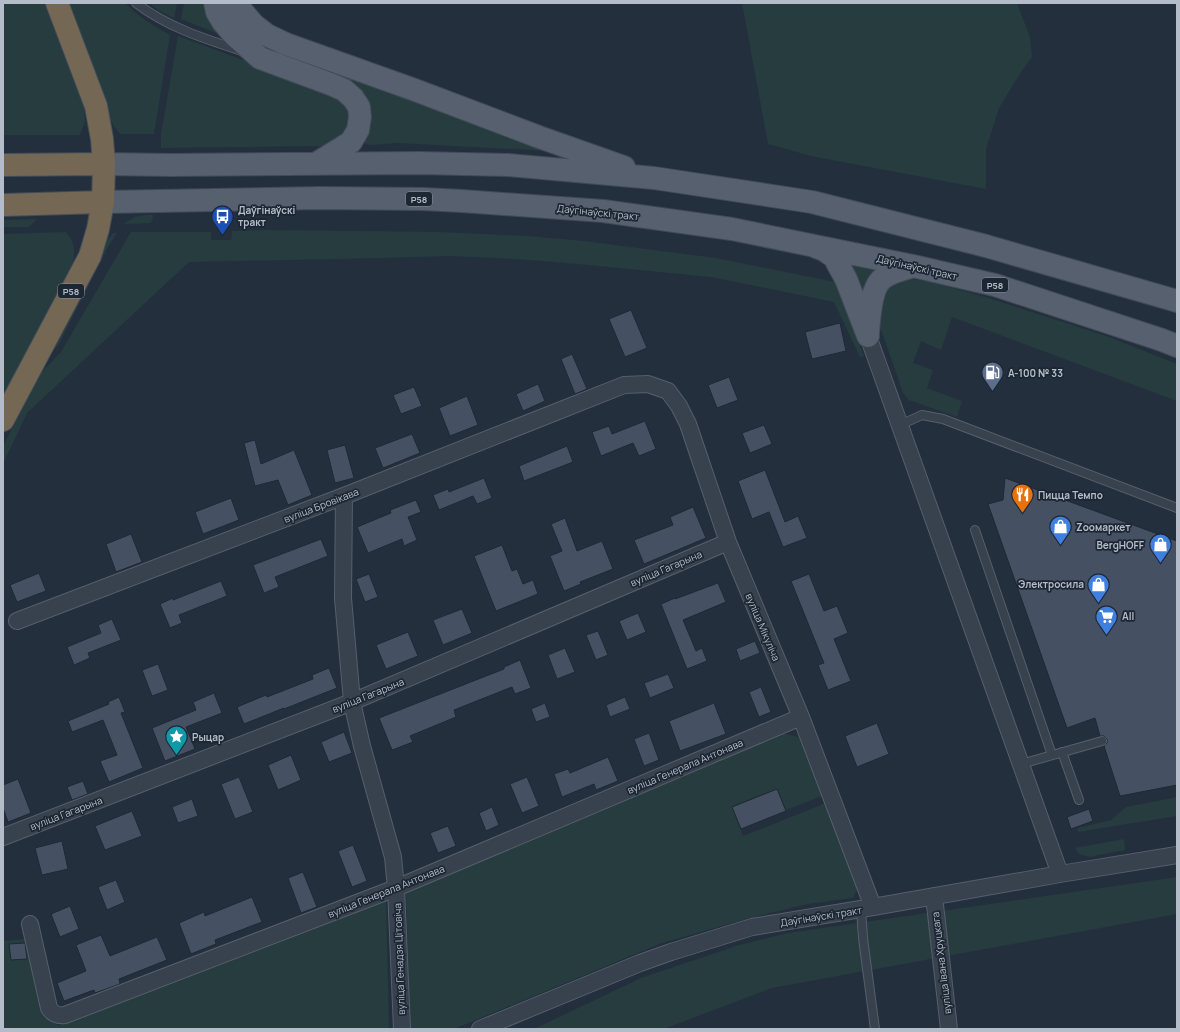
<svg xmlns="http://www.w3.org/2000/svg" width="1180" height="1032" font-family="Manrope,sans-serif">
<rect width="100%" height="100%" fill="#242f3e"/>
<path fill="#263c3f" d="M3,3h42l39,101 1,18 -5,13h-77z
M66,3h59c13,13 28,23 45,32l-16,99h-34l-6,-8 -7,-12z
M149,3h28l-3,15 -16,-8z
M184,3h23l12,25 -3,5 -35,-14z
M742,3h275l13,34 2,20 -11,15 -22,36 -13,41v40l-175,-33 -43,-12z
M226,8l323,143 -152,-8 -26,2 -6,-1 -1,-5 5,-22 -103,-67z
M178,36l158,58 14,16v20l-25,16 -164,2v-14z
M145,215h8l-1,6 -2,2 -27,1 12,-7z
M37,219l-8,8h-26v-7z
M268,230l173,2 87,4 56,5 132,17 119,24 29,74 -4,1 -26,-55 -123,-25 -133,-13 -61,-5 -67,-3 -70,2 -191,4 -162,151 -24,51v-18l37,-72 21,-22 70,-120h80v8h20l1,-9z
M66,232c9,11 9,17 7,31l-70,137v-166z
M113,233h4l-8,12 -50,99 -13,16 58,-116z
M845,257l42,11 -22,36z
M899,277l32,5 61,17 117,38 68,27v37l-225,-84 -11,33 -20,-9 -8,22 20,7 -6,18 35,13 -5,16 -48,-17 -6,-7 -29,-84v-7z
M778,732l24,6 20,58 -36,14 -9,-21 -45,17 11,30 83,-33 32,85 -5,10 -45,6 -58,14 -88,25 -208,86h-44l-4,-137z
M1177,797v19l-99,16v-4l33,-8 15,-13z
M1124,839l1,11 -36,7 -10,-3 -4,-6z
M1177,877v37l-405,74 -108,41h-130l107,-51 98,-33 49,-12z
M386,899l3,130h-386v-88l33,-3 -1,37 12,43 11,7z"/>
<path fill="#455162" stroke="#1f2835" d="M631,310l16,38 -22,9 -16,-38z
M840,323l6,28 -34,8 -7,-27z
M572,354l15,35 -12,5 -14,-35z
M729,377l9,23 -21,8 -9,-23z
M538,384l7,17 -22,10 -7,-17z
M414,387l8,19 -21,8 -8,-19z
M467,396l11,29 -28,11 -11,-28z
M645,421l11,28 -17,7 -6,-13 -32,13 -9,-24 17,-6 3,8z
M764,425l8,19 -22,9 -8,-20z
M412,434l8,19 -37,15 -8,-20z
M255,440l6,24 33,-14 18,45 -24,10 -10,-25 -23,6 -11,-43z
M345,445l9,33 -19,5 -8,-33z
M567,446l6,16 -49,19 -5,-15z
M765,470l20,52 13,-6 9,22 -24,9 -14,-35 -17,7 -14,-38z
M484,478l8,20 -15,6 -4,-8 -34,14 -6,-15 15,-6 1,3z
M1005,478l172,63v244l-57,11 -16,-50 3,-3v-4l-3,-3h-4l-5,-18 -28,10 -79,-224 15,-4z
M231,498l8,22 -36,14 -8,-22z
M416,500l5,12 -13,5 9,23 -13,6 -2,-7 -34,14 -11,-26 34,-14 -1,-3z
M693,507l13,31 -62,26 -10,-24 39,-15 -3,-8z
M565,518l12,33 25,-10 11,28 -33,13 1,2 -17,7 -14,-35 12,-5 -11,-27z
M131,534l11,28 -26,10 -10,-28z
M321,539l7,17 -53,21 4,10 -15,6 -11,-28z
M502,545l10,26 5,-2 6,15 10,-4 5,14 -42,17 -22,-55z
M39,573l7,18 -29,11 -7,-17z
M369,574l9,23 -13,5 -9,-23z
M809,574l15,37 13,-5 11,27 -14,6 17,42 -23,9 -10,-25 6,-2 -33,-82z
M221,581l6,15 -48,19 3,8 -12,5 -10,-24 13,-6v2z
M718,583l8,19 -43,18 13,31 6,-3 5,13 -20,8 -26,-65 14,-6v1z
M462,609l10,24 -29,12 -10,-25z
M638,613l8,19 -19,8 -8,-19z
M112,619l9,21 -33,13 2,5 -16,7 -7,-18 34,-14 -3,-8z
M598,631l10,24 -12,5 -10,-25z
M408,632l10,24 -32,13 -10,-24z
M755,641l5,12 -20,8 -4,-12z
M565,648l10,24 -18,7 -9,-24z
M520,660l11,28 -16,6 -3,-7 -58,23 2,7 -46,19 3,6 -21,8 -13,-32 125,-49v-2z
M158,664l10,26 -16,6 -10,-26z
M329,668l8,20 -53,21v-1l-40,16 -7,-17 29,-12 1,2 46,-18 -1,-4z
M668,674l6,14 -24,10 -6,-15z
M761,687l10,25 -12,5 -10,-25z
M214,693l8,20 -36,14 9,22 -30,12 -13,-33 44,-18 -3,-8z
M119,697l6,15 -4,1 22,55 -34,14 -9,-21 17,-6 -14,-35 -31,12 -4,-11 41,-17 -1,-2z
M625,697l5,12 -20,8 -4,-12z
M545,703l5,14 -14,5 -5,-13z
M714,703l12,31 -46,17 -11,-30z
M877,723l12,31 -32,13 -12,-31z
M344,732l8,21 -23,9 -8,-20z
M649,733l10,27 -15,6 -10,-27z
M291,755l10,25 -23,10 -10,-25z
M608,757l10,24 -22,9 -2,-6 -32,13 -8,-23 14,-5 2,4z
M239,777l14,35 -18,7 -14,-35z
M527,777l12,29 -17,7 -12,-29z
M18,779l13,34 -23,9 -5,-14v-23z
M83,781l5,13 -16,6 -5,-13z
M777,789l9,22 -45,18 -9,-22z
M192,799l6,17 -20,7 -6,-16z
M492,807l7,18 -13,6 -7,-18z
M1089,809l4,12 -22,8 -4,-12z
M132,811l10,25 -37,14 -10,-24z
M448,826l8,20 -18,7 -8,-20z
M62,841l6,28 -26,6 -7,-27z
M353,845l14,36 -15,6 -14,-36z
M303,872l14,35 -16,6 -13,-35z
M116,880l9,22 -18,8 -9,-23z
M252,897l10,25 -47,18 1,4 -25,10 -12,-31 25,-11 1,4z
M70,906l9,23 -19,8 -9,-23z
M101,935l9,21 47,-19 10,23 -48,19 1,5 -25,9 -1,-3 -30,11 -7,-18 29,-12 -10,-26z
M25,943l2,16 -16,1 -2,-16z"/>
<g fill="none" stroke-linecap="round" stroke-linejoin="round">
<defs>
<path id="lane" d="M136,3c31,24 69,36 106,48
M900,425l22,-10 21,4 234,89
M975,530l77,225
M1062,752l17,48
M1021,764l81,-23
M861,909l2,29 12,91"/>
<path id="street" d="M868,336l192,538
M344,496l-1,102 9,104 10,44 31,111 3,31 6,141
M17,621l327,-125 280,-111 24,-1 20,7 11,15 9,18 40,118 73,175 72,190
M3,837l349,-135 376,-160
M934,896l15,133
M30,924l19,84c4,6 8,8 16,7l331,-127 405,-171
M480,1029l160,-66 31,-11 81,-25 121,-20 187,-33 117,-19"/>
<path id="primary" d="M215,3l2,9 6,10 11,13 26,23 73,27 11,5 9,8 6,9 1,10 -2,13 -7,12 -34,21
M235,3l19,22 13,10 19,9 129,46 124,47 85,30
M104,164l66,1 249,-2 89,2 146,13 158,24 174,44 191,55
M103,202l216,-4 104,1 39,2 141,10 129,18 181,37 82,19 167,55 15,6
M816,247l8,3 10,7 12,22 22,57
M868,333c1,-14 3,-45 14,-54 8,-7 21,-9 31,-13"/>
<path id="highway" d="M3,165l101,-1
M3,205l100,-3
M3,420l87,-164 8,-27 5,-27 1,-38 -2,-25 -6,-33 -39,-103"/>
</defs>
<use href="#lane" stroke="#565f6c" stroke-width="10"/>
<use href="#street" stroke="#565f6c" stroke-width="18"/>
<use href="#primary" stroke="#414a57" stroke-width="24"/>
<use href="#highway" stroke="#434c59" stroke-width="24"/>
<use href="#lane" stroke="#38414e" stroke-width="8"/>
<use href="#street" stroke="#38414e" stroke-width="16"/>
<use href="#primary" stroke="#56606e" stroke-width="22"/>
<use href="#highway" stroke="#746855" stroke-width="22"/>
</g>
<defs>
<symbol id="bus-pin" viewBox="-11 -11 22 30"><path d="M0 17L-7.5 6A9.5 9.5 0 1 1 7.5 6Z" fill="#1a4fb4" stroke="#1d2633"/><path d="M-5-6H5V4H4V6H2V4H-2V6H-4V4H-5ZM-3.5-4V0h7V-4ZM-3.5 1.2v1.5H-2V1.2ZM2 1.2v1.5H3.5V1.2Z" fill="#fff"/></symbol>
<symbol id="fuel-pin" viewBox="-11 -11 22 30"><path d="M0 17L-7.5 6A9.5 9.5 0 1 1 7.5 6Z" fill="#5c6f8a" stroke="#1d2633"/><path d="M-5.5-6h7V0h2V4h1.3V-2.5L3-4.5l.8-.8L6-3V5H2.5V1h-1V6h-7ZM-4.2-4.7v3.2H.2V-4.7Z" fill="#fff"/></symbol>
<symbol id="restaurant-pin" viewBox="-11 -11 22 30"><path d="M0 17L-7.5 6A9.5 9.5 0 1 1 7.5 6Z" fill="#e8710a" stroke="#1d2633"/><path d="M-5-6h1v4h1v-4h1v4h1v-4h1v5L-1.5 .5V6h-2V.5L-5-1ZM5-6V6H3V1.5H1.5Q1.5-4 5-6Z" fill="#fff"/></symbol>
<symbol id="shop-pin" viewBox="-11 -11 22 30"><path d="M0 17L-7.5 6A9.5 9.5 0 1 1 7.5 6Z" fill="#3f7fe0" stroke="#1d2633"/><path d="M-5-2.5h2.3a2.7 3.5 0 0 1 5.4 0H5L5.5 6h-11ZM-1.5-2.5h3a1.5 2.3 0 0 0-3 0Z" fill="#fff"/></symbol>
<symbol id="supermarket-pin" viewBox="-11 -11 22 30"><path d="M0 17L-7.5 6A9.5 9.5 0 1 1 7.5 6Z" fill="#3f7fe0" stroke="#1d2633"/><path d="M-6-5.5h2.5l.6 2H6L4.5 2H-2.5L-4.4-4H-6ZM-1.5 3.2a1.3 1.3 0 1 0 .1 0ZM3 3.2a1.3 1.3 0 1 0 .1 0Z" fill="#fff"/></symbol>
<symbol id="sight-pin" viewBox="-11 -11 22 30"><path d="M0 17L-7.5 6A9.5 9.5 0 1 1 7.5 6Z" fill="#0f9aa8" stroke="#1d2633"/><path d="M0-6L1.8-2.2L6-1.7L2.9 1.2L3.7 5.4L0 3.3L-3.7 5.4L-2.9 1.2L-6-1.7L-1.8-2.2Z" fill="#fff"/></symbol>
</defs>
<g fill-rule="evenodd">
<use href="#bus-pin" x="210" y="204" width="25" height="34"/>
<use href="#fuel-pin" x="980" y="360" width="25" height="34"/>
<use href="#restaurant-pin" x="1010" y="482" width="25" height="34"/>
<use href="#shop-pin" x="1048" y="514" width="25" height="34"/>
<use href="#shop-pin" x="1148" y="532" width="25" height="34"/>
<use href="#shop-pin" x="1086" y="572" width="25" height="34"/>
<use href="#supermarket-pin" x="1094" y="604" width="25" height="34"/>
<use href="#sight-pin" x="164" y="724" width="25" height="34"/>
</g>
<g text-anchor="middle" dominant-baseline="central" stroke-width="3.5" stroke-linejoin="round" paint-order="stroke">
<g fill="#1d2633" stroke="#878f9c" stroke-width="1">
<rect x="406" y="192" width="26" height="14" rx="3"/>
<rect x="982" y="278" width="26" height="14" rx="3"/>
<rect x="58" y="284" width="26" height="14" rx="3"/>
</g>
<g font-size="9" font-weight="bold" fill="#b4bcc9">
<text x="419" y="199">Р58</text>
<text x="995" y="285">Р58</text>
<text x="71" y="291">Р58</text>
</g>
<g font-size="10" font-weight="bold" fill="#b4bcc9" stroke="#1d2633" text-anchor="start">
<text x="238" y="210">Даўгінаўскі<tspan x="238" dy="12">тракт</tspan></text>
<text x="1008" y="373">А-100 № 33</text>
<text x="1038" y="495">Пицца Темпо</text>
<text x="1076" y="527">Zooмаркет</text>
<text x="1144" y="545" text-anchor="end">BergHOFF</text>
<text x="1084" y="584" text-anchor="end">Электросила</text>
<text x="1122" y="616">All</text>
<text x="192" y="737">Рыцар</text>
</g>
<g font-size="10" fill="#b4bcc9" stroke="#1d2633">
<text transform="translate(598 212) rotate(6)">Даўгінаўскі тракт</text>
<text transform="translate(917 267) rotate(13)">Даўгінаўскі тракт</text>
<text transform="translate(321 505) rotate(-21)">вуліца Бровікава</text>
<text transform="translate(666 568) rotate(-23)">вуліца Гагарына</text>
<text transform="translate(763 627) rotate(67)">вуліца Мікуліча</text>
<text transform="translate(368 695) rotate(-22)">вуліца Гагарына</text>
<text transform="translate(685 766) rotate(-23)">вуліца Генерала Антонава</text>
<text transform="translate(66 813) rotate(-21)">вуліца Гагарына</text>
<text transform="translate(386 891) rotate(-22)">вуліца Генерала Антонава</text>
<text transform="translate(821 916) rotate(-9)">Даўгінаўскі тракт</text>
<text transform="translate(399 959) rotate(-92)">вуліца Генадзя Цітовіча</text>
<text transform="translate(941 963) rotate(-97)">вуліца Івана Хруцкага</text>
</g>
</g>
<rect width="1180" height="1032" fill="none" stroke="#b4bcc9" stroke-width="8"/>
</svg>
